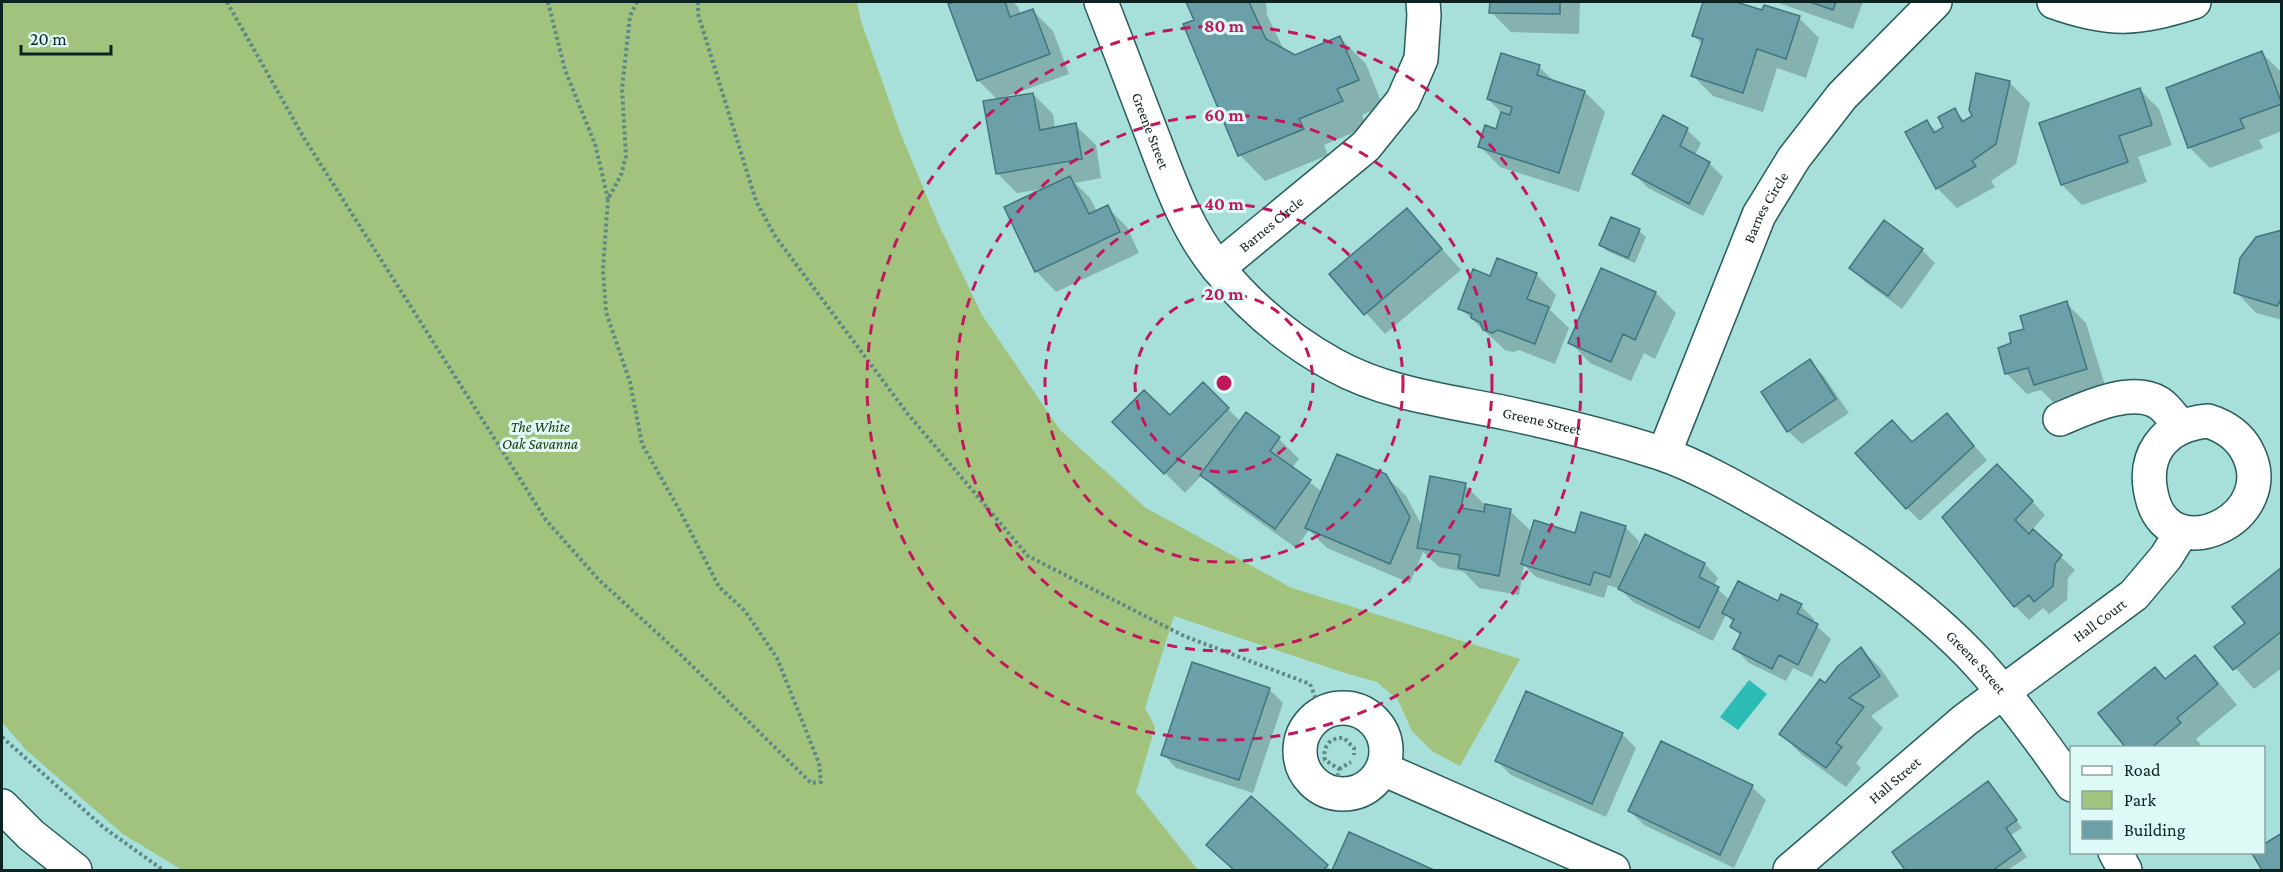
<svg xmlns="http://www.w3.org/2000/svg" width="2283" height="872" font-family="'Crimson Pro',serif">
<rect width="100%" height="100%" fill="#a7dfda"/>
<path fill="#a1c37d" d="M2,2h855l4,19 39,111 37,89 45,94 78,115 86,78 146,80 228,71 -60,107 -28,-15 -20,-20 -14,-31 -21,-18 -29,-8 -174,-58 -29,92 10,19 -19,65 62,78h-1016l-59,-36 -97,-84 -24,-28z"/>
<path fill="#2bbcb5" d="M1749,680l18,14 -29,36 -18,-13z"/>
<path fill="#0003" d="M958,2h55l5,5 3,8 12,-4 20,20 16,43 -64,23 1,2 27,-5 20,20 2,14 20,-3 21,20 5,33 -26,5 15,15 7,14 10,-5 20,20 12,26 -83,39 -20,-21 -30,-63 39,-19 -28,4 -20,-20 1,-73 -20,-20 -28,-76z
M1188,2h78l1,13 17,35 11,7 45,-19 26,26 17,42 -21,9 5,12 -43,18 4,10 -63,26 -25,-26z
M1491,2h89l-1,32 -68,-2 -20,-20z
M1704,2h27l32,10 36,6 20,20 -13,40 -29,-10 -14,44 -50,-16 -20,-20 10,-31 -10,-10z
M1776,2h87l-10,27z
M2262,53l20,20v58l-23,9 4,8 -53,20 -20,-20 -22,-59z
M1539,67l16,15 30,10 20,20 -26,80 -79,-25 -20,-21 17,-15 5,-18 -14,-14z
M1977,75l33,8 20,20 -14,61 -25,17 4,6 -38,21 -20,-20 -10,-66 10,10 8,-4 9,-18 12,12 8,-5z
M2139,89l20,20 13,36 -34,12 9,25 -65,23 -20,-20z
M1663,117l24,13 14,13 -6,12 14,8 14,14 -20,39 -55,-28 -14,-14z
M1407,210l54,60 -76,64 -54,-60z
M1639,231l7,6 -11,26 -28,-12 -6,-6z
M2282,231v89l-26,-7 -20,-21z
M1922,250l13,13 -33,46 -37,-27 -14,-14z
M1602,270l54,23 20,20 -21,46 -11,-6 -13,28 -41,-18 -20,-21z
M1536,274l20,21 -6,15 19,18 -14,36 -36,-14 -6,2 -8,-2 -45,-42z
M2066,303l20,20 20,66 -51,15 -14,-14 -14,4 -20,-20 -8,-25 14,-5 13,-14z
M1809,361l14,14 26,38 -47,31 -14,-13z
M1203,384l38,38 5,-8 33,25 20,20 -7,9 30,24 63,-17 21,21 16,30 43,-41 20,20 25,6 22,21 44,3 49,-8 14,14 -3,10h2l7,-15 60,28 13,14 -4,8 16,14 71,6 13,13 -1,4 18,16 -19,38 -19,-9 -7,13 -37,-18 -14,-14 6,-13 -9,-9 2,-4 -8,-8 -13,26 -80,-39 -13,-13 -12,-4 -4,13 -68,-21 -12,-12 -5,30 -40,-7 -15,-16 -25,-5 -16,-15 -13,31 -83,-35 -18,-18 -13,18 -74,-53 -20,-20 -17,18 -71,-71 56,-5z
M1947,415l40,45 -67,61 -13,-13 5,-64z
M2011,479l34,36 -13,15 43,40 -7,8 -1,22 -18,14 -6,-6 -14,12 -14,-14z
M2281,569l1,99 -28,21 -37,-42 30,-24z
M1861,649l20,20 18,27 -28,20 12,12 -27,35 5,5 -15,19 -45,-33 -20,-20z
M2194,657l20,20 23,28 -41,34 4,5 -4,4h-68l27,-79 11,11z
M1269,689l14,14 -30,90 -77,-25 -13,-14z
M1622,734l14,14 -30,69 -95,-42 -14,-14z
M1988,783l34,45 -11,7 16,22 -19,13h-101l-13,-18z
M1752,787l14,13 -32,68 -90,-43 -14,-14z
M1251,798l80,72h-97l-12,-11z
M1350,834l80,36h-96z"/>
<path fill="#6ba0a9" stroke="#42767f" stroke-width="1.5" d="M954,2h51l5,15 23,-8 17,45 -73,27 -29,-77z
M1186,2h63l17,37 29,16 45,-19 19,44 -22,9 6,12 -44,18 5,10 -66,27 -55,-132 11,-4z
M1490,2h70v12l-71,-1z
M1703,2h33l26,8 2,-5 36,11 -14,43 -29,-10 -14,44 -52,-17 12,-37 -11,-3z
M1810,2h26l-3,8z
M2262,51l20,53 -42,15 4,9 -56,20 -22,-60z
M1501,53l39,12 -3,10 48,16 -26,82 -81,-26 7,-22 11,4 5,-17 9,3 2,-8 -25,-8z
M1976,73l34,8 -14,63 -24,17 4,5 -40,23 -31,-57 22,-12 7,13 9,-6 -5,-10 17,-9 7,14 10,-6 -3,-6z
M2140,88l12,37 -33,11 9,26 -67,23 -22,-62z
M1033,93l7,37 36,-7 6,36 -86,15 -13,-73z
M1663,115l25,13 -8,18 30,16 -21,42 -57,-30z
M1070,176l19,38 19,-9 12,27 -85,40 -31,-65z
M1407,208l35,41 -78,66 -35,-41z
M1611,217l29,12 -12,29 -29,-13z
M1884,220l39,29 -35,47 -39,-28z
M2282,230v68l-5,8 -43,-13 6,-35 16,-21z
M1497,258l40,15 -10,26 22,8 -14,37 -37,-14 -6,3 -9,-3 -3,-8 -9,-4 1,-4 -14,-5 15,-40 17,7z
M1601,268l55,24 -21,48 -12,-6 -12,28 -43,-19z
M2067,301l20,68 -53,16 -6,-17 -23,6 -7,-26 13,-5 -2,-10 15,-4 -4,-13z
M1810,359l26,40 -49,33 -26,-40z
M1203,382l26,26 -65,66 -52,-52 32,-32 26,25z
M1246,412l34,25 -10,14 41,29 -36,49 -75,-54z
M1947,413l27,33 -68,63 -51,-56 37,-33 20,22z
M1337,454l49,20 24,43 -20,47 -85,-36z
M1997,464l36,37 -18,19 14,14 4,-5 29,26 -7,9 -2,22 -19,16 -5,-7 -15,12 -72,-90z
M1430,476l36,7 -5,25 23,4 1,-8 26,5 -12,67 -41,-8 2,-13 -43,-7z
M1581,512l45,14 -16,51 -16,-5 -4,13 -69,-21 13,-44 41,13z
M1645,534l60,29 -6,14 20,10 -20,41 -81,-39z
M2282,567v64l-49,39 -19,-23 31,-24 -13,-16z
M1738,581l40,20 3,-7 21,10 -5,9 21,11 -20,41 -19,-10 -7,14 -39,-20 8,-16 -11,-6 4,-8 -12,-6z
M1861,647l19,29 -31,22 15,9 -28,36 6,4 -16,21 -47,-34 41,-55 5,4 13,-17z
M2195,655l23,29 -41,34 4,5 -30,25h-25l-28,-35 57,-46 10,12z
M1192,662l78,26 -31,92 -78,-25z
M1526,691l97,42 -31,71 -97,-43z
M1661,741l92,44 -33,70 -92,-44z
M1988,781l29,39 -11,8 15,22 -28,20h-88l-13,-18z
M1251,796l77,69 -5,5h-89l-28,-25z
M1349,832l85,38h-102z
M2282,833v37h-20l-11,-18h13v-8z"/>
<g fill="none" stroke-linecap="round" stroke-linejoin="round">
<defs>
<g id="minor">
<path id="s1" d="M1101,2c17,43 33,86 50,130 18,47 34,96 67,136 32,39 72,73 116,97 52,29 115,36 172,48 52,11 104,24 154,40 36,12 80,37 113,56 74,43 148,92 206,155 34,38 64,79 93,121"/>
<path d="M2054,2c57,20 82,18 140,0"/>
<path id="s2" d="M1218,268l148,-122 37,-46 18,-41 3,-44 -1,-13"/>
<path d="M2060,419c26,-11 72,-33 99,-16 8,5 15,16 22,24"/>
<path d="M2208,421c16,5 31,15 39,30 35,66 -74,118 -94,50 -13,-45 10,-76 55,-80z"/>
<path id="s3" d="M1664,454l95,-239 35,-57 48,-62 93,-94"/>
<circle cx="1343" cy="751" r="43"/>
<path d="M1383,769l230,101"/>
<path d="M2115,852l10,18"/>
<path id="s4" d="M1790,870l175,-150 169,-125 32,-38 15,-24"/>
</g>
<path id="major" d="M2,806l29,29 44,35"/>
</defs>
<use href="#minor" stroke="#275d5a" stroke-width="36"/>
<use href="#major" stroke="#275d5a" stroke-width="36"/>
<path stroke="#608885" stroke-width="4" stroke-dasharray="3 3" stroke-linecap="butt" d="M227,2l77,136 242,382 52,59 81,74 132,130 10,-1 -2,-19 -42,-105 -32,-47 -26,-24 -39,-76 -38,-67 -12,-62 -24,-70 -3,-43 5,-70 13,-24 5,-19 -4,-67 8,-73 7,-14
M548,2l17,68 30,74 13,55
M698,2v12l58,187 19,35 132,177 121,143 156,80 126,48 5,13
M2,737l101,90 60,43
M1339,769l12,-7
M1334,794l5,-25 -14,-9c-3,-13 5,-23 19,-22l10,10v7"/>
<use href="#minor" stroke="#fff" stroke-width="33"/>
<use href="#major" stroke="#fff" stroke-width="33"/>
</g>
<g fill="none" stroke="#c2185b" stroke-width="3" stroke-dasharray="10 8">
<circle cx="1224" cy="383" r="89"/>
<circle cx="1224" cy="383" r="179"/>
<circle cx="1224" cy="383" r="268"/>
<circle cx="1224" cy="383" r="357"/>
</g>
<g text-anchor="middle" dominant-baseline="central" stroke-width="6" stroke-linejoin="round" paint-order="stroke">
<g font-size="15" fill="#0d2321" stroke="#defaf7">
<text stroke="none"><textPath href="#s1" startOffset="138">Greene Street</textPath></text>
<text stroke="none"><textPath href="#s3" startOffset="267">Barnes Circle</textPath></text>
<text stroke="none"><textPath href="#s2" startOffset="69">Barnes Circle</textPath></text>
<text stroke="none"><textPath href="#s1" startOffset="660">Greene Street</textPath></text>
<text stroke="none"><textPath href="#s4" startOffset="398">Hall Court</textPath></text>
<text stroke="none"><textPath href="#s1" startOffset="1164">Greene Street</textPath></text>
<text stroke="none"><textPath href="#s4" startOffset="138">Hall Street</textPath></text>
</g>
<g font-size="15" font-style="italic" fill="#1f3105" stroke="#defaf7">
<text x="540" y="427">The White<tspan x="540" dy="17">Oak Savanna</tspan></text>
</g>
</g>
<circle cx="1224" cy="383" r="9" fill="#c2185b" stroke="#defaf7" stroke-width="3"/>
<g font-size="18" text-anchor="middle" font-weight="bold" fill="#c2185b" stroke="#defaf7" stroke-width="6" stroke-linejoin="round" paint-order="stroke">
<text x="1224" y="32">80 m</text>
<text x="1224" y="121">60 m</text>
<text x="1224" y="210">40 m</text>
<text x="1224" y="300">20 m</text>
</g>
<rect width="2283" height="872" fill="none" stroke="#0d2321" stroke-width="6"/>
<rect x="2070" y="746" width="195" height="108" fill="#defaf7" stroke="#8aa4a1" stroke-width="1.5"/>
<rect x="2082" y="766" width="30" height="9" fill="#ffffff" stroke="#8aa4a1" stroke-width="1.5"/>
<text x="2124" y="776" font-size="18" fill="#0d2321">Road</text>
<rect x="2082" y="791" width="30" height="18" fill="#a1c37d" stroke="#8aa4a1" stroke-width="1.5"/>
<text x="2124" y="806" font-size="18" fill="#0d2321">Park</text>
<rect x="2082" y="821" width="30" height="18" fill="#6ba0a9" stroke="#8aa4a1" stroke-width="1.5"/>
<text x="2124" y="836" font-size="18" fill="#0d2321">Building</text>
<path d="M21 45v9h90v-9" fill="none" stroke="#0d2321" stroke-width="3"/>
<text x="30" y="45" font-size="18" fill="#0d2321" stroke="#defaf7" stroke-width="4.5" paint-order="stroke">20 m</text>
</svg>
